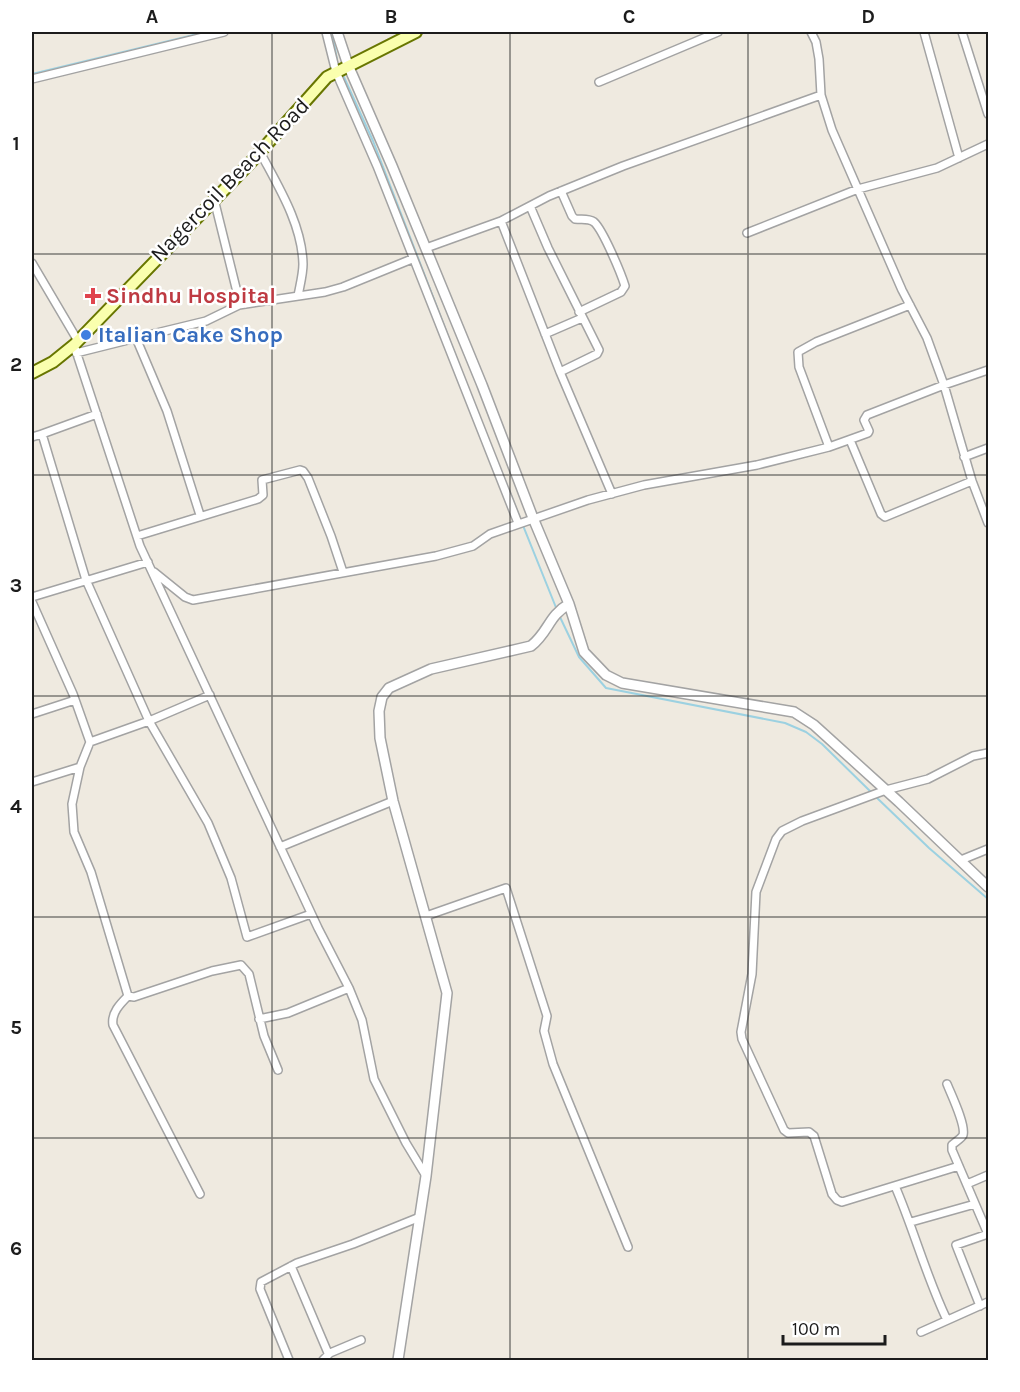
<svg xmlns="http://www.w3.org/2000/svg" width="1020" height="1392" font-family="Karla,sans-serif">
<rect width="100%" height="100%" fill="#efeae0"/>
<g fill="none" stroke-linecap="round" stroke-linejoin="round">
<path stroke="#9cd1e1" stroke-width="2" d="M332,32l5,28
M32,74l174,-42
M343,75l30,66 97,252
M493,451l64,159
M559,615l20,42 27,31 179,35 21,9 16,12 49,48
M875,796l54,52 59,51"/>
<defs>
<path id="minor" d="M326,32l10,40 41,94 141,357
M811,32l5,10 3,17 2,36 11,35 70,160 25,48 17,47 28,96 16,42
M924,32l35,126
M962,32l26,82
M32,79l192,-47
M599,82l119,-50
M260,152c18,34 42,72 43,112 0,10 -3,21 -5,32
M561,191l11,25 3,3c7,1 13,-1 19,3 9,8 27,51 31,64l-4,6 -42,20
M214,199l22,89 10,16
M530,206l18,42 51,102 -2,4 -37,18
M501,221l59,151 52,122
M747,233l111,-44 79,-21 51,-24
M426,248l75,-27 48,-25 74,-30 198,-71
M32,263l46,78
M545,334l37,-16
M136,338l70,-17 33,-16 86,-13 18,-5 69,-28
M74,345l66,201 178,382 31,60 13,32 12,59 32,64 20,33
M76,353l60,-15 31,73 33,104
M42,434l55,-20
M32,437l10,-3 44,146 63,141 59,102 23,55 16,59 64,-23
M850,440l31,74 4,3 87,-36
M829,447l-30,-80 -1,-15 18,-10 94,-37
M964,457l24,-9
M137,536l121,-37 5,-4 -1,-15 38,-10 3,1 5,7 23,58 12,36
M154,572l31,25 8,3 243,-44 37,-10 17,-12 98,-34 56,-15 113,-20 72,-18 39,-14 1,-2 -5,-11 3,-5 77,-30 44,-15
M32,597l116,-35
M32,602l41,92 17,48 59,-21 61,-26
M32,714l43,-14
M90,742l-10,25 -8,37 2,28 17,40 37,124 6,1 78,-26 29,-6 8,9 15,62 14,34
M32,782l48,-15
M280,847l113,-46
M961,860l27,-11
M426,916l80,-28 41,128 -3,15 9,33 75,183
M128,996c-8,8 -17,17 -15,29l87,169
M259,1019l29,-6 61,-25
M947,1084c4,10 19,41 16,51 -2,4 -8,7 -11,10v5l36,84
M959,1166l-117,36 -5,-2 -5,-6 -18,-58 -5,-4 -21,1 -4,-3 -42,-91 -1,-7 11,-58 4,-82 20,-53 6,-8 20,-10 84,-31 42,-11 45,-23 15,-3
M967,1184l21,-9
M895,1186c19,44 31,90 52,134
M911,1222l64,-18
M291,1266l37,87
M980,1306l-24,-61 32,-11
M921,1332l67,-30
M289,1360l-29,-71 1,-7 36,-19 56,-19 67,-27
M323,1360l7,-7 31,-13"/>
<path id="tertiary" d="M337,32l11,33 44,101 90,219 51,133 36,86 15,48 22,23 16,8 172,29 20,13 85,77 89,85
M398,1360l28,-184 21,-183 -54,-192 -13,-63 -1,-27 3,-14 7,-9 42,-19 100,-23c18,-14 17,-30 38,-42"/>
<path id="secondary" d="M32,373l21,-11 21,-17 177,-183 76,-85 89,-45"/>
</defs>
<use href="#minor" stroke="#a3a3a3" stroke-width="10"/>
<use href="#tertiary" stroke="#a3a3a3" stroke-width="12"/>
<use href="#secondary" stroke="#687600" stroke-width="14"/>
<use href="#minor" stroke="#fff" stroke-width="7"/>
<use href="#tertiary" stroke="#fff" stroke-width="9"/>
<use href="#secondary" stroke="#faffae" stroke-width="10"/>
</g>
<path fill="none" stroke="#1c1c1c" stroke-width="1.5" stroke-opacity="0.55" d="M272,32v1328M510,32v1328M748,32v1328M32,254h956M32,475h956M32,696h956M32,917h956M32,1138h956"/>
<path fill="#e0444e" stroke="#fff" stroke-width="2" d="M90 287h6v6h6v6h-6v6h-6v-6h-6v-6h6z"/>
<circle fill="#3f7fe0" stroke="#fff" stroke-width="2" cx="86" cy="335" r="6"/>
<g text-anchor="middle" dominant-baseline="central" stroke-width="5" stroke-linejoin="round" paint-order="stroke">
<g font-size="22" fill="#1c1c1c" stroke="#fff">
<text transform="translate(230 180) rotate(-46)">Nagercoil Beach Road</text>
</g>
<g font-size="22" font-weight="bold" fill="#be3a42" stroke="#fff" text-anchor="start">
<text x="106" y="296">Sindhu Hospital</text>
</g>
<g font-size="22" font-weight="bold" fill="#366cbe" stroke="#fff" text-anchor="start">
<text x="98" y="335">Italian Cake Shop</text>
</g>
</g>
<rect width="1020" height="1392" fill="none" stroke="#ffffff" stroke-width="66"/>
<path d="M783 1335v9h102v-9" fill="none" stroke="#1c1c1c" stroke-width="3"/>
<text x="792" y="1335" font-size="18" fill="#1c1c1c" stroke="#ffffff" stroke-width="4.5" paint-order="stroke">100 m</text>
<rect x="33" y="33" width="954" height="1326" fill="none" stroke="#1c1c1c" stroke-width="2"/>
<g font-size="20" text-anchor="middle" font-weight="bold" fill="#1c1c1c">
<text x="152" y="23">A</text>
<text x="391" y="23">B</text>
<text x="629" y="23">C</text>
<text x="868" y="23">D</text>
<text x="16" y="150">1</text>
<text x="16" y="371">2</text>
<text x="16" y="592">3</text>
<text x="16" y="813">4</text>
<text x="16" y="1034">5</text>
<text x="16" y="1255">6</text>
</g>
</svg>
